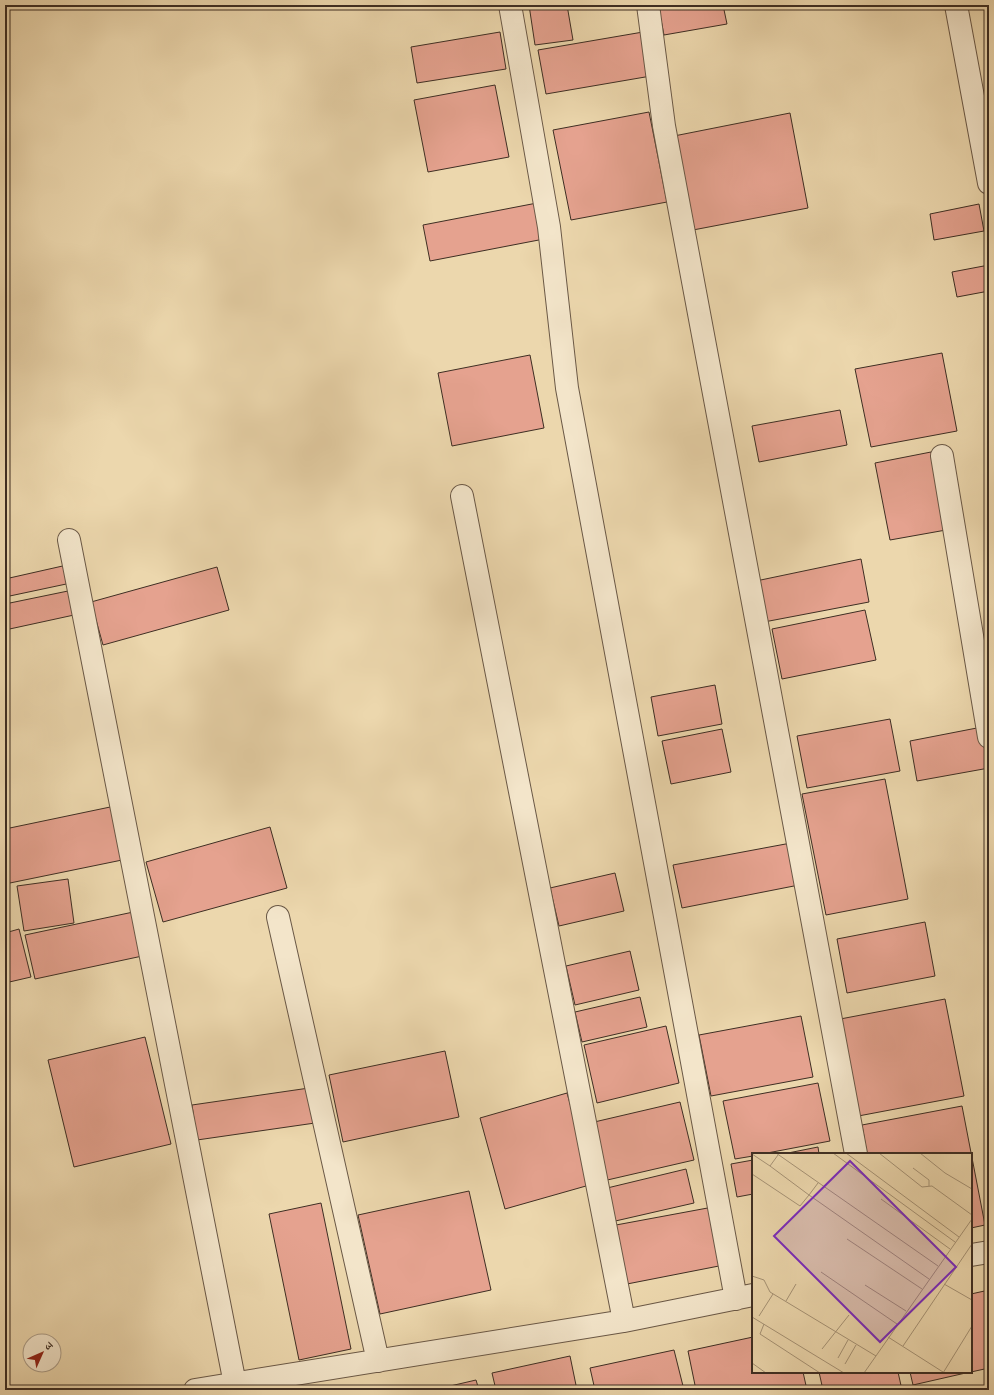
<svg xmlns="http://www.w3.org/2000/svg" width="994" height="1395" font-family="Alegreya,'Noto Serif Devanagari',serif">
<rect width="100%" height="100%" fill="#ecd7ad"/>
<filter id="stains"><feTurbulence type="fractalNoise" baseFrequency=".005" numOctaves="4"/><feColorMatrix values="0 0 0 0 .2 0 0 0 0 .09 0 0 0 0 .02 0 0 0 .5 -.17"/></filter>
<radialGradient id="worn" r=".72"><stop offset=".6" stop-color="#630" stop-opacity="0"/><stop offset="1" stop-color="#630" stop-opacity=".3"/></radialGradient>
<path fill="#e5a28f" stroke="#3e2e23" d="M529,5h38l6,35 -38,5z
M658,5h65l4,19 -63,11z
M500,32l6,37 -89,14 -6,-36z
M643,32l8,44 -105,18 -8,-44z
M495,85l14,72 -81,15 -14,-72z
M649,112l18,90 -96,18 -18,-90z
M790,113l18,95 -115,22 -19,-94z
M537,203l7,36 -114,22 -7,-36z
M979,204l5,27 -50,9 -4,-26z
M989,265v26l-32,6 -5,-25z
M942,353l15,78 -86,16 -16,-78z
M530,355l14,73 -92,18 -14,-73z
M840,410l7,35 -88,17 -7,-36z
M931,452l15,78 -56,10 -15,-77z
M861,559l8,43 -105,20 -8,-41z
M67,565l4,18 -66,14v-18z
M217,567l12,43 -126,35 -12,-43z
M68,591l6,24 -69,15v-26z
M865,610l11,50 -94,19 -10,-50z
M715,685l7,39 -64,12 -7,-39z
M890,719l10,52 -93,17 -10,-52z
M982,727l7,41 -72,13 -7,-40z
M722,729l9,43 -60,12 -9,-43z
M885,779l23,120 -82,16 -24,-121z
M115,806l12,53 -122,25v-55z
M270,827l17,61 -124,34 -17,-60z
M791,843l8,42 -117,23 -9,-43z
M615,873l9,38 -65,15 -9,-38z
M68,879l6,44 -50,8 -7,-45z
M138,911l9,44 -112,24 -10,-44z
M925,922l10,54 -88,17 -10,-54z
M19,929l12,48 -26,6v-50z
M630,951l9,39 -64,15 -9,-39z
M640,997l7,30 -65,15 -7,-30z
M945,999l19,97 -111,21 -18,-97z
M801,1016l12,61 -102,19 -12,-61z
M666,1026l13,57 -82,20 -13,-58z
M145,1037l26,107 -97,23 -26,-107z
M445,1051l14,66 -116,25 -14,-67z
M818,1083l12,58 -68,13h-9v2l-18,3 -12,-58z
M316,1087l6,35 -125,18 -5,-35z
M567,1093l26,91 -88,25 -25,-91z
M680,1102l14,58 -91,21 -13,-58z
M962,1106l23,119 -14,3v-74h-104l-5,-29z
M818,1147l1,7h-36z
M753,1160v34l-16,3 -6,-33z
M686,1169l8,34 -83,19 -8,-33z
M469,1191l22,99 -111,24 -22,-99z
M321,1203l30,146 -52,11 -30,-146z
M713,1207l11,58 -97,19 -11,-59z
M989,1290v78l-18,4v-78z
M753,1337v35h50l4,18h-111l-8,-39z
M674,1350l10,40h-89l-5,-22z
M570,1356l7,34h-81l-4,-17z
M819,1372h79l4,18h-79z
M910,1372h60l-57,13z
M476,1380l3,10h-46z"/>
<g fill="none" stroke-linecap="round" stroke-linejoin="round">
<defs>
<path id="minor" d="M510,5l39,222 18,161 169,911
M648,5l16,121 192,1028
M956,5l33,178
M942,456l47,281
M462,496l162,825
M69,540l166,844
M278,917l100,444
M971,1255l18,-3
M195,1390l429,-69 129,-26"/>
</defs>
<use href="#minor" stroke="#6a5846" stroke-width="24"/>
<use href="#minor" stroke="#f3e5ca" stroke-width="22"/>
</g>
<g transform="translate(752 1153)">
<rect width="220" height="220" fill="#ecd7ad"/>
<path fill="none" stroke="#a69376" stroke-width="1" d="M24,0l162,113M81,0l122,89M94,0l113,84M127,0l43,34 10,-1 40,29M168,0l25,20 27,16M0,1l18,12 8,-11M18,13l39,29 9,-12M161,15l16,12v6M0,21l48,32 9,-11 120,84M129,46l69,50M95,86l75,50M69,119l76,52M0,123l12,4 6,12 106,64M192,131l28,16M113,132l41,26M34,148l10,-17M7,163l14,-22M0,164l92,56M12,171l-4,10 60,39M136,184l55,35M151,193l69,-102M70,196l27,-34M86,205l10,-18M0,210l14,10M93,211l11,-19M112,220l108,-154M191,220l29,-47"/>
<path fill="#7b2cbf" fill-opacity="0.15" stroke="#7b2cbf" stroke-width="2" d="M98,8l106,106 -76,75 -106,-106z"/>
<rect width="220" height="220" fill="none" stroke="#3e2e23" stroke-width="2"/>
</g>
<rect width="994" height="1395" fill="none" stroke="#ecd7ad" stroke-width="20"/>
<rect x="6" y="6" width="982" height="1383" fill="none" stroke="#3e2e23" stroke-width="2"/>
<rect x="10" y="10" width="974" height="1375" fill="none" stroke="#3e2e23"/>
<g transform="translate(42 1353) rotate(45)"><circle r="19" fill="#f3e5ca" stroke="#ab9c87"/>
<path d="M0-3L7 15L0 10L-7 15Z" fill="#8f2418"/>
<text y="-6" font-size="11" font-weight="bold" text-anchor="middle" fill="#3e2e23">उ</text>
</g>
<rect width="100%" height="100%" filter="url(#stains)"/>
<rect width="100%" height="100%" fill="url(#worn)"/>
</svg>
